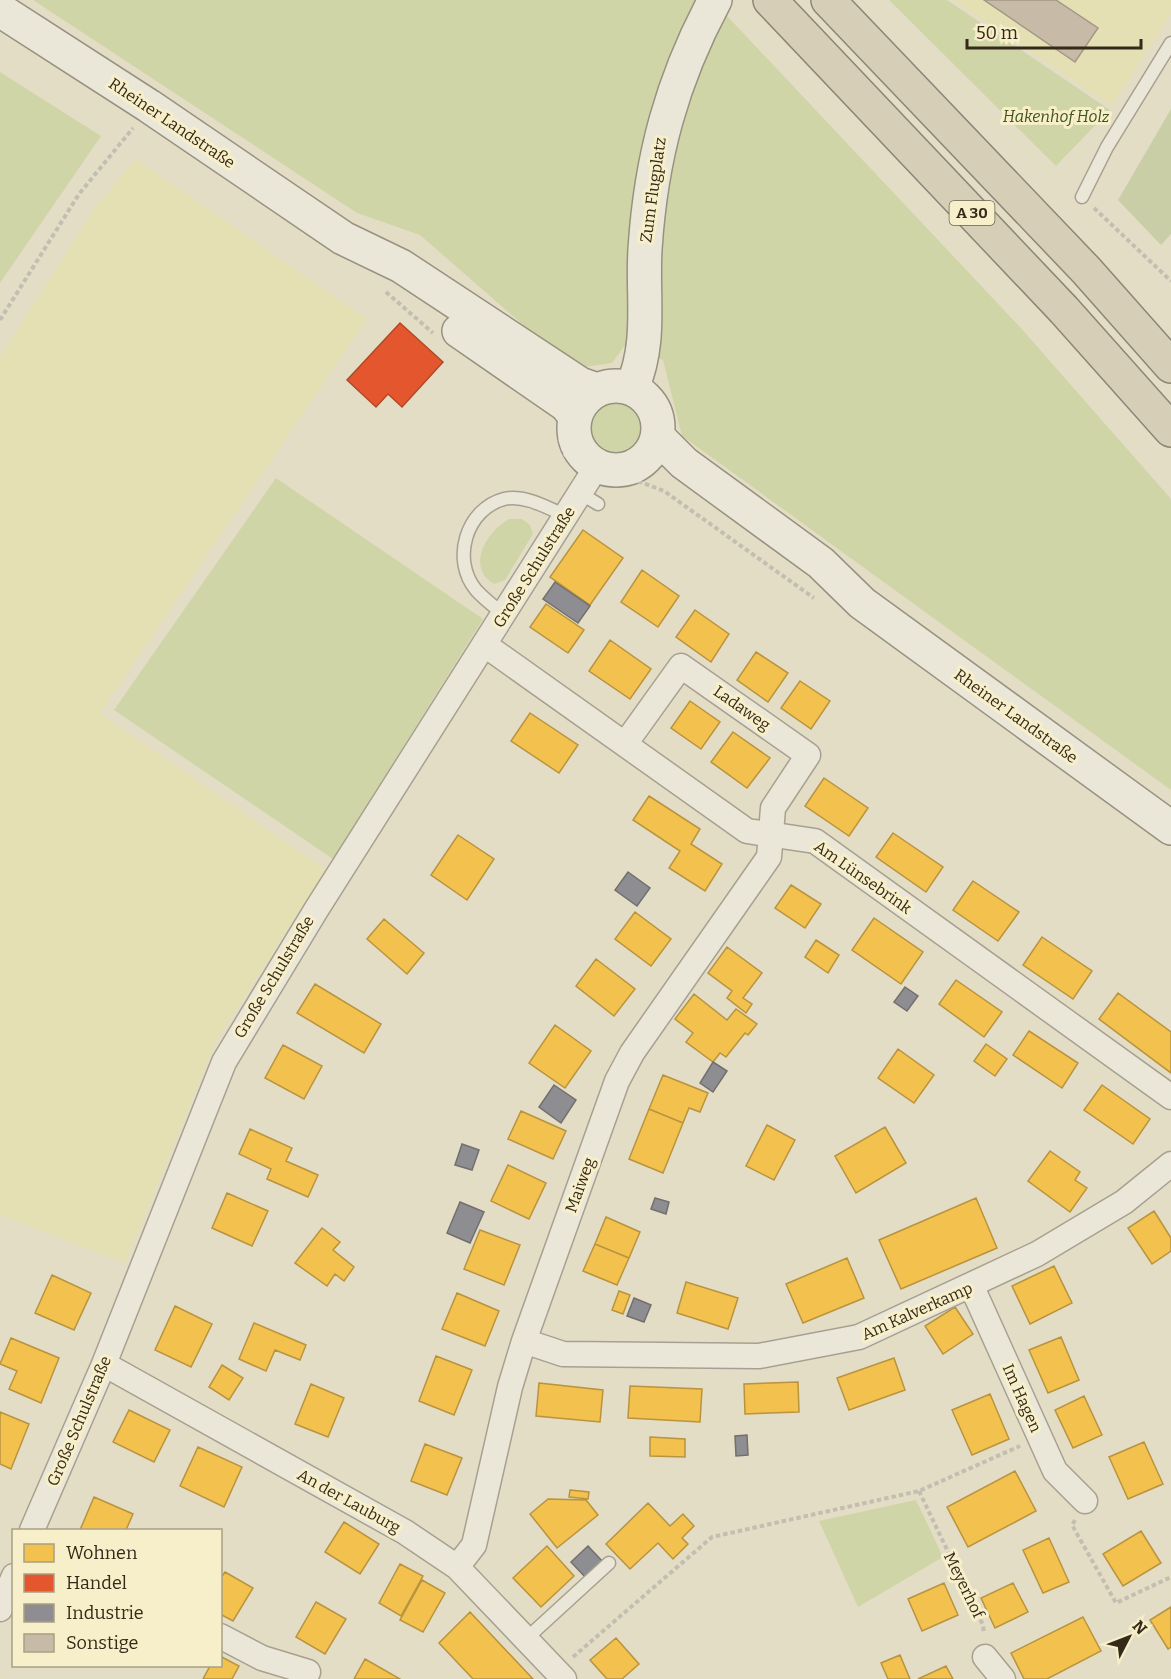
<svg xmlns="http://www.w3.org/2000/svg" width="1171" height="1679" font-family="Bitter,serif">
<rect width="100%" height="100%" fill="#e3ddc6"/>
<path fill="#e5e0b4" d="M953,0h218v14l-59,92z
M136,159l231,160 -267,394 226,157 -110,171 -91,222 -125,-48v-859l98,-153z"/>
<path fill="#d0d5a7" d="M33,0h679l308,327 151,172v291l-489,-354 -19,-76 -38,-15 -13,18 -27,4 -55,-36 -110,-96 -63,-22z
M889,0h58l163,110 -54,56z
M0,72l101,64 -101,147z
M588 427a27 27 0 1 1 54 0a27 27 0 1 1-54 0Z
M276,478l207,141 -150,240 -219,-149z
M509,519h13l8,6 3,9 -28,46 -11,4c-29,-17 -7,-53 15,-65z
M916,1500l27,57 -85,50 -39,-86z"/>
<path fill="#cacea7" d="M1171,109v125l-10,11 -43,-45z"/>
<path fill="#f2c14e" stroke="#b9933e" stroke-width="1.5" d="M583,530l40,28 -33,47 -40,-28z
M642,570l37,26 -21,31 -37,-25z
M546,604l38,26 -16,23 -38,-26z
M695,610l34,24 -18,28 -35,-25z
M610,640l41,29 -21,30 -41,-28z
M756,652l32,21 -20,29 -31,-22z
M800,681l30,20 -19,28 -30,-21z
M690,701l30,21 -19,27 -30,-21z
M530,713l48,32 -19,28 -48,-32z
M733,732l37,26 -23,30 -36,-26z
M824,778l44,30 -19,28 -44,-30z
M649,796l51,33 -9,15 31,20 -17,27 -36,-23 11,-17 -47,-31z
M893,833l50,34 -17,25 -50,-35z
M458,835l36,24 -27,41 -36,-25z
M973,881l46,31 -21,29 -45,-31z
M791,885l30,19 -16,24 -30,-20z
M635,912l36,27 -20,27 -36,-27z
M874,918l49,34 -22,32 -49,-34z
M384,919l40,34 -17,21 -40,-35z
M1042,937l50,34 -19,28 -50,-34z
M816,940l23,15 -11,18 -23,-16z
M727,947l35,26 -19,25 9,6 -6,9 -19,-15 5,-7 -24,-18z
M596,959l39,30 -21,27 -38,-30z
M956,980l46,32 -18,25 -45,-33z
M315,984l66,40 -17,29 -67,-40z
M1118,993l53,39v41l-72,-54z
M694,994l33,26 9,-11 21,15 -9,11 -3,-2 -19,24 -6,-4 -7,9 -27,-20 7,-9 -18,-14z
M555,1025l36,26 -26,37 -36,-25z
M1029,1031l49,32 -16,25 -49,-33z
M986,1044l21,15 -12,17 -21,-15z
M283,1045l39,21 -18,33 -39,-21z
M898,1049l36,26 -20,28 -36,-25z
M663,1075l45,18 -8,19 -11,-4 -6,15 -34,-14z
M1102,1085l48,34 -17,25 -49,-34z
M649,1109l34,14 -20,50 -34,-14z
M521,1111l45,20 -13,28 -45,-20z
M767,1125l28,15 -21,40 -28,-14z
M885,1127l21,36 -50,30 -21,-37z
M250,1129l42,19 -6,13 32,14 -10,22 -41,-18 4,-10 -32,-15z
M1050,1151l30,21 -5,8 12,8 -17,24 -42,-31z
M508,1165l38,18 -17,36 -38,-18z
M227,1193l41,18 -16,35 -40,-18z
M976,1198l21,50 -96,41 -22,-49z
M1154,1211l17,27v13l-19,13 -24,-36z
M606,1217l34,15 -11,26 -34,-14z
M322,1228l18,14 -7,8 21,17 -10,14 -9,-7 -8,12 -32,-23z
M480,1230l40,15 -16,40 -40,-16z
M595,1244l34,14 -12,27 -34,-14z
M847,1258l17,40 -61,25 -17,-39z
M1054,1266l18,37 -42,21 -18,-38z
M52,1275l39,18 -17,37 -39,-17z
M686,1282l52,16 -10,31 -51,-16z
M619,1291l11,4 -7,19 -11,-4z
M457,1293l42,18 -14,35 -43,-17z
M175,1306l37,18 -21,43 -36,-17z
M955,1307l18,27 -30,20 -18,-28z
M254,1323l52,22 -6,15 -25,-10 -9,21 -27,-12z
M1061,1337l18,43 -31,13 -19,-43z
M11,1338l48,20 -18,45 -32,-14 8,-18 -17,-7z
M436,1356l36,14 -18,45 -35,-14z
M894,1358l11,32 -56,20 -12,-32z
M222,1365l21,13 -14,22 -20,-13z
M798,1382l1,30 -54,2 -1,-30z
M539,1383l64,7 -3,32 -64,-6z
M311,1384l33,14 -16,39 -33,-13z
M630,1386l72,3 -2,33 -72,-4z
M990,1394l19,45 -37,16 -20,-45z
M1084,1396l18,39 -29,13 -18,-38z
M129,1410l41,20 -16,32 -41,-20z
M0,1412l29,12 -18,45 -11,-5z
M650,1437l35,2v18l-35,-1z
M1144,1442l19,42 -35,15 -19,-42z
M425,1444l37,14 -15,37 -36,-14z
M198,1447l44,20 -18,40 -44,-21z
M1015,1471l21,40 -68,36 -21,-40z
M570,1490l19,2 -1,7 -19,-2z
M94,1497l39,17 -7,16h-46z
M548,1499l38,1 12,15 -41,33 -27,-34z
M648,1503l22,23 13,-12 11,12 -12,12 6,6 -15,15 -15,-16 -28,26 -24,-25z
M344,1522l35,22 -19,30 -35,-22z
M1141,1531l20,32 -38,23 -20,-32z
M1049,1538l20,44 -26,11 -20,-43z
M547,1546l27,30 -33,31 -28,-29z
M400,1564l23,12 -22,40 -22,-13z
M225,1572l28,16 -20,33 -13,-7v-35z
M422,1580l23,13 -22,39 -23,-12z
M944,1583l14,32 -36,16 -14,-32z
M1013,1583l15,29 -33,16 -14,-30z
M316,1602l30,17 -21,35 -29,-17z
M1171,1607v40l-3,2 -18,-29z
M470,1612l63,67h-60l-34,-36z
M1083,1617l18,34 -54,28h-23l-13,-26z
M616,1638l23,26 -17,15h-15l-17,-19z
M900,1655l10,24h-22l-7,-16z
M220,1656l19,10 -7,13h-29l7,-13h10z
M365,1659l35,20h-46z
M946,1666l7,13h-35z"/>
<path fill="#e4572e" stroke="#b04928" stroke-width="1.5" d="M400,323l43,39 -41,45 -14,-13 -12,13 -29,-27z"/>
<path fill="#8d8d92" stroke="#736f6e" stroke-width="1.5" d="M555,582l35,24 -12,17 -35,-24z
M628,872l22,16 -13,18 -22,-16z
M905,987l13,9 -11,15 -13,-9z
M713,1062l14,9 -14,21 -13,-9z
M554,1085l22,15 -15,23 -22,-16z
M462,1144l17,6 -7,20 -17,-5z
M655,1198l14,4 -3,12 -15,-5z
M460,1202l24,10 -14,31 -23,-10z
M634,1298l17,7 -7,17 -17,-6z
M747,1435l1,20 -12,1 -1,-20z
M588,1546l15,16 -17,16 -15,-16z"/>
<path fill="#c7bba7" stroke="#a39886" stroke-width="1.5" d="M984,0h72l42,28 -23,34z"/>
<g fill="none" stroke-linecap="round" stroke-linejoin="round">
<defs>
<path id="lane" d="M1082,197l25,-50 64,-104
M580,493l18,11
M504,615c-9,-8 -20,-16 -28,-25 -25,-30 -10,-81 28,-91 20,-5 44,9 62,17
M526,1639l83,-76"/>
<path id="street" d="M485,645l262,186 68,10 356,256
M972,1287l83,184 30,30
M524,1341l39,13 196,2 100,-19 178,-83 87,-52 47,-38
M104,1364l301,168 52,35 107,112
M32,1530l72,-166 120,-302 92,-152 281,-444
M457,1567l17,-22 36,-158 14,-46 93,-260 15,-28 137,-196 4,-49 35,-53 -127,-89 -56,78
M0,1609l14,-33
M220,1636l42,22 46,14
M985,1657l18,22"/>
<path id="secondary" d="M0,10l149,96 194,132 58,28 179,118 17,6
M459,331l107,74 9,11
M574 428a42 42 0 1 1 84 0a42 42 0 1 1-84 0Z
M632,388c20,-47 10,-90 13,-139 6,-92 27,-169 70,-249
M658,437l26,26 137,100 41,40 309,225"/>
<path id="highway" d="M770,0l294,310 107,120
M828,0l258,270 85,96"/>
</defs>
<use href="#lane" stroke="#a7a090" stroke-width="15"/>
<use href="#street" stroke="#a7a090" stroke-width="27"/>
<use href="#secondary" stroke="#979180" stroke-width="36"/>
<use href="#highway" stroke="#8d8677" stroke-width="36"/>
<path stroke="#c3beb0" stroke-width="4" stroke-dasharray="4.5 3" stroke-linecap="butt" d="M1094,208l77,73
M386,292l47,41
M0,320l79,-126 54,-66
M660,393l9,21
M560,439l5,16 9,7
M638,481l26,10 150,107
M611,484l27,-3 15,-12
M919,1491l64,134 1,9
M1075,1520l-3,5 44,78 55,-26
M573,1657l139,-120 207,-46 101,-45"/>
<use href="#lane" stroke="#ebe7d8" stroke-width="12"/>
<use href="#street" stroke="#ebe7d8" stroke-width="24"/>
<use href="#secondary" stroke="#ebe7d8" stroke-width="33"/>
<use href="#highway" stroke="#d6ceb6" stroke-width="33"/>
</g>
<g text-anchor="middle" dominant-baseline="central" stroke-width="6" stroke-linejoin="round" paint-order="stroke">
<rect fill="#f7efc9" stroke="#6f644e" stroke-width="1.5" x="949.5" y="201" width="45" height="24" rx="4.5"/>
<g font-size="15" font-weight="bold" fill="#352919">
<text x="972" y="213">A 30</text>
</g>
<g font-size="16" font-style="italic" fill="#40531e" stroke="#f7efc9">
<text x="1056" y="116">Hakenhof Holz</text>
</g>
<g font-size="16" fill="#352919" stroke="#f7efc9">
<text transform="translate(172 123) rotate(34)">Rheiner Landstraße</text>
<text transform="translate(653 190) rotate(-82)">Zum Flugplatz</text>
<text transform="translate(534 567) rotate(-58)">Große Schulstraße</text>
<text transform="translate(742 708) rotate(35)">Ladaweg</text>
<text transform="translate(1016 716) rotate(36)">Rheiner Landstraße</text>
<text transform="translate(863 877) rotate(35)">Am Lünsebrink</text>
<text transform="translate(274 977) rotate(-59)">Große Schulstraße</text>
<text transform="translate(580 1185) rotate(-70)">Maiweg</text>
<text transform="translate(917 1311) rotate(-24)">Am Kalverkamp</text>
<text transform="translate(1022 1398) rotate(66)">Im Hagen</text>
<text transform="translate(79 1421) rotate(-67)">Große Schulstraße</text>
<text transform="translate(349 1501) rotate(29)">An der Lauburg</text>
<text transform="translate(964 1585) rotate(64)">Meyerhof</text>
</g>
</g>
<rect x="12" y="1529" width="210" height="138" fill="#f7efc9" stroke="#a9a083" stroke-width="1.5"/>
<rect x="24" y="1544" width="30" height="18" fill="#f2c14e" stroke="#a9a083" stroke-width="1.5"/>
<text x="66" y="1559" font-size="18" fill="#352919">Wohnen</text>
<rect x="24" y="1574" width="30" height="18" fill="#e4572e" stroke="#a9a083" stroke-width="1.5"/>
<text x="66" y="1589" font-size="18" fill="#352919">Handel</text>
<rect x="24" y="1604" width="30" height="18" fill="#8d8d92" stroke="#a9a083" stroke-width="1.5"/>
<text x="66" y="1619" font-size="18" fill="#352919">Industrie</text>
<rect x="24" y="1634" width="30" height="18" fill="#c7bba7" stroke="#a9a083" stroke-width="1.5"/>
<text x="66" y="1649" font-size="18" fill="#352919">Sonstige</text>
<g transform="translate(1129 1637) rotate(48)" stroke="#f7efc9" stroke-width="4.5" paint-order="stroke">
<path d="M0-4.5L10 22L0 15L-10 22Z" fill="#352919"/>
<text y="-9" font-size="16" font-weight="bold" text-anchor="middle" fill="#352919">N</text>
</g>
<path d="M967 39v9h174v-9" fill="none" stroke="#352919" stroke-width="3"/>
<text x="976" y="39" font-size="18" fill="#352919" stroke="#f7efc9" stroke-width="4.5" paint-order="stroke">50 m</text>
</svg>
